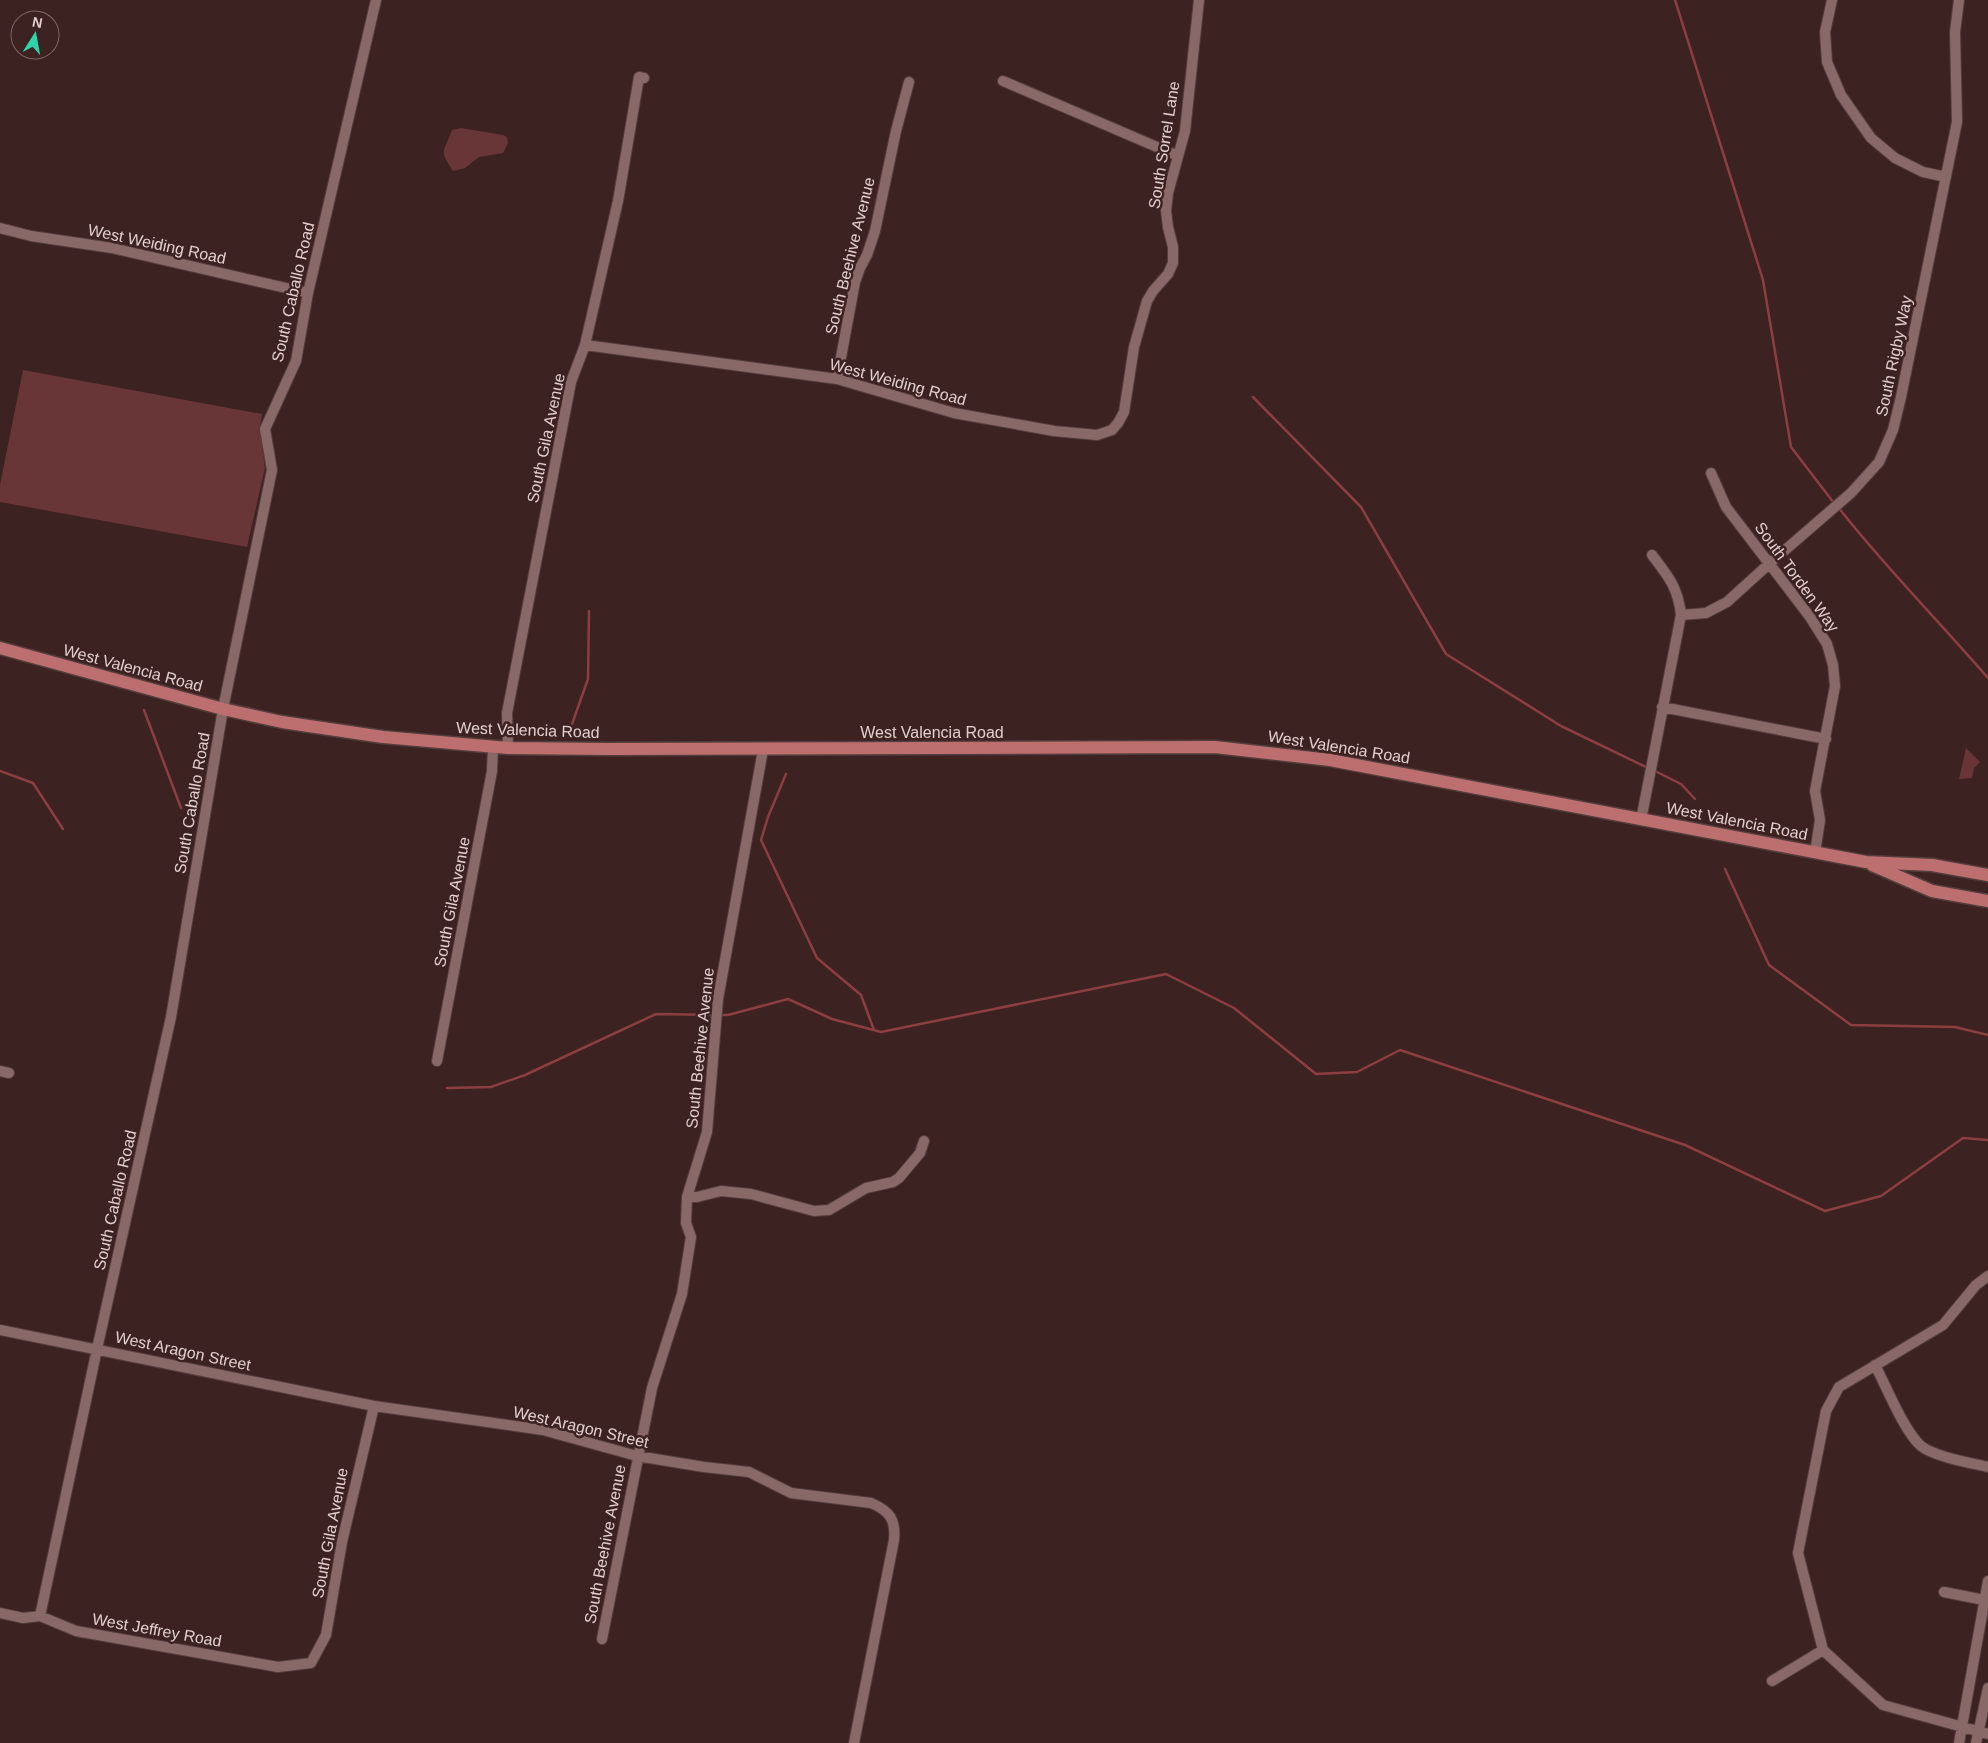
<svg xmlns="http://www.w3.org/2000/svg" width="1988" height="1743" font-family="Arial,sans-serif">
<rect width="100%" height="100%" fill="#3d2222"/>
<path fill="#683636" d="M461,128l42,7 4,2 1,6 -5,10 -24,4 -14,11 -12,3c-15,-22 -9,-18 -1,-41z
M23,370l239,44 -2,13 5,41 -18,79 -247,-45v-17z
M1966,748l14,14 -6,6 -2,10 -13,1z"/>
<g fill="none" stroke-linecap="round" stroke-linejoin="round">
<path stroke="#8c3e40" stroke-width="2.5" d="M1675,0l88,280 28,167 43,56
M1253,397l108,110 85,147 115,72 87,42
M1838,507c47,60 100,113 150,171
M144,710l37,98
M572,724l16,-45 1,-68
M1653,770l28,14 14,15
M0,771l33,12 30,46
M786,774l-18,43 -7,23 56,118 44,37 13,35
M1725,869l44,96 82,60 104,2 33,8
M721,1015h7l60,-16 44,20 49,13 285,-58 68,34 82,66 41,-2 43,-22 285,95 140,66 56,-15 82,-58 25,2
M447,1088l44,-1 34,-12 131,-61 59,1"/>
<defs>
<path id="minor" d="M1832,0l-7,32 2,30 14,33 30,43 24,20 28,14 23,5
M1003,81l175,75
M0,228l31,8 81,12 196,45
M585,345l252,34 117,34 100,18 43,4 15,-5 6,-7 6,-11 10,-65 13,-46 6,-10 15,-17 5,-11v-16l-5,-20 -2,-16 2,-18 17,-62 14,-131
M837,379l18,-97 5,-14 7,-13 8,-24 21,-100 13,-49
M1711,473l15,34 84,110 17,27 6,21 2,21 -20,105 5,29 -5,33
M1681,615l25,-2 21,-11 43,-39 81,-70 28,-31 14,-32 8,-33 56,-275 -2,-90 4,-32
M1662,707l164,32
M508,748l-1,-35 64,-331 14,-37 33,-144 21,-124 5,1
M1641,820l40,-205c-3,-28 -13,-39 -29,-60
M437,1061l55,-290 1,-24
M0,1071l9,2
M687,1197h10l24,-6 30,3 63,17 15,-1 37,-22 27,-6 6,-4 21,-25 4,-12
M1988,1276l-12,9 -33,40 -104,62 -13,24 -28,142 25,97 60,55 105,29
M0,1330l374,76 169,24 94,26 67,11 45,5 42,21 80,10c19,8 25,17 23,37l-40,203
M1875,1365c11,21 29,66 46,81 14,11 50,17 67,21
M1944,1592l40,8
M0,1613l23,5 17,-2 36,15 202,36 33,-4 15,-28 16,-93 32,-136
M40,1616l57,-267 74,-332 52,-308 49,-239 -7,-41 31,-68 12,-68 68,-293
M602,1639l50,-251 30,-94 9,-57 -5,-14 1,-26 20,-65 11,-133 45,-249
M1772,1681l51,-31
M1959,1743l29,-162
M1976,1743l12,-55"/>
<path id="major" d="M0,648l223,61 59,13 101,15 125,11 101,1 606,-2 115,13 536,102 66,3 56,10
M1872,865l60,26 56,10"/>
</defs>
<use href="#minor" stroke="#543e3d" stroke-width="12"/>
<use href="#major" stroke="#543e3d" stroke-width="15"/>
<use href="#minor" stroke="#896968" stroke-width="10"/>
<use href="#major" stroke="#bd6f6f" stroke-width="12"/>
</g>
<g text-anchor="middle" dominant-baseline="central" stroke-width="5" stroke-linejoin="round" paint-order="stroke">
<g font-size="16" fill="#e1cecd" stroke="#3d2222">
<text transform="translate(1164 145) rotate(-81)">South Sorrel Lane</text>
<text transform="translate(157 244) rotate(12)">West Weiding Road</text>
<text transform="translate(850 256) rotate(-76)">South Beehive Avenue</text>
<text transform="translate(293 292) rotate(-77)">South Caballo Road</text>
<text transform="translate(1894 356) rotate(-78)">South Rigby Way</text>
<text transform="translate(898 382) rotate(15)">West Weiding Road</text>
<text transform="translate(546 438) rotate(-78)">South Gila Avenue</text>
<text transform="translate(1797 577) rotate(54)">South Torden Way</text>
<text transform="translate(133 668) rotate(15)">West Valencia Road</text>
<text transform="translate(528 730) rotate(2)">West Valencia Road</text>
<text x="932" y="732">West Valencia Road</text>
<text transform="translate(1339 747) rotate(9)">West Valencia Road</text>
<text transform="translate(192 803) rotate(-80)">South Caballo Road</text>
<text transform="translate(1737 821) rotate(11)">West Valencia Road</text>
<text transform="translate(452 902) rotate(-79)">South Gila Avenue</text>
<text transform="translate(700 1048) rotate(-84)">South Beehive Avenue</text>
<text transform="translate(115 1200) rotate(-77)">South Caballo Road</text>
<text transform="translate(183 1351) rotate(12)">West Aragon Street</text>
<text transform="translate(581 1427) rotate(13)">West Aragon Street</text>
<text transform="translate(330 1533) rotate(-79)">South Gila Avenue</text>
<text transform="translate(605 1544) rotate(-79)">South Beehive Avenue</text>
<text transform="translate(157 1630) rotate(10)">West Jeffrey Road</text>
</g>
</g>
<g transform="translate(35 35) rotate(11)"><circle r="24" fill="#3d2222" stroke="#7f6766"/>
<path d="M0-4L9 19L0 12L-9 19Z" fill="#2dd4ab"/>
<text y="-8" font-size="14" font-weight="bold" text-anchor="middle" fill="#e1cecd">N</text>
</g>
</svg>
